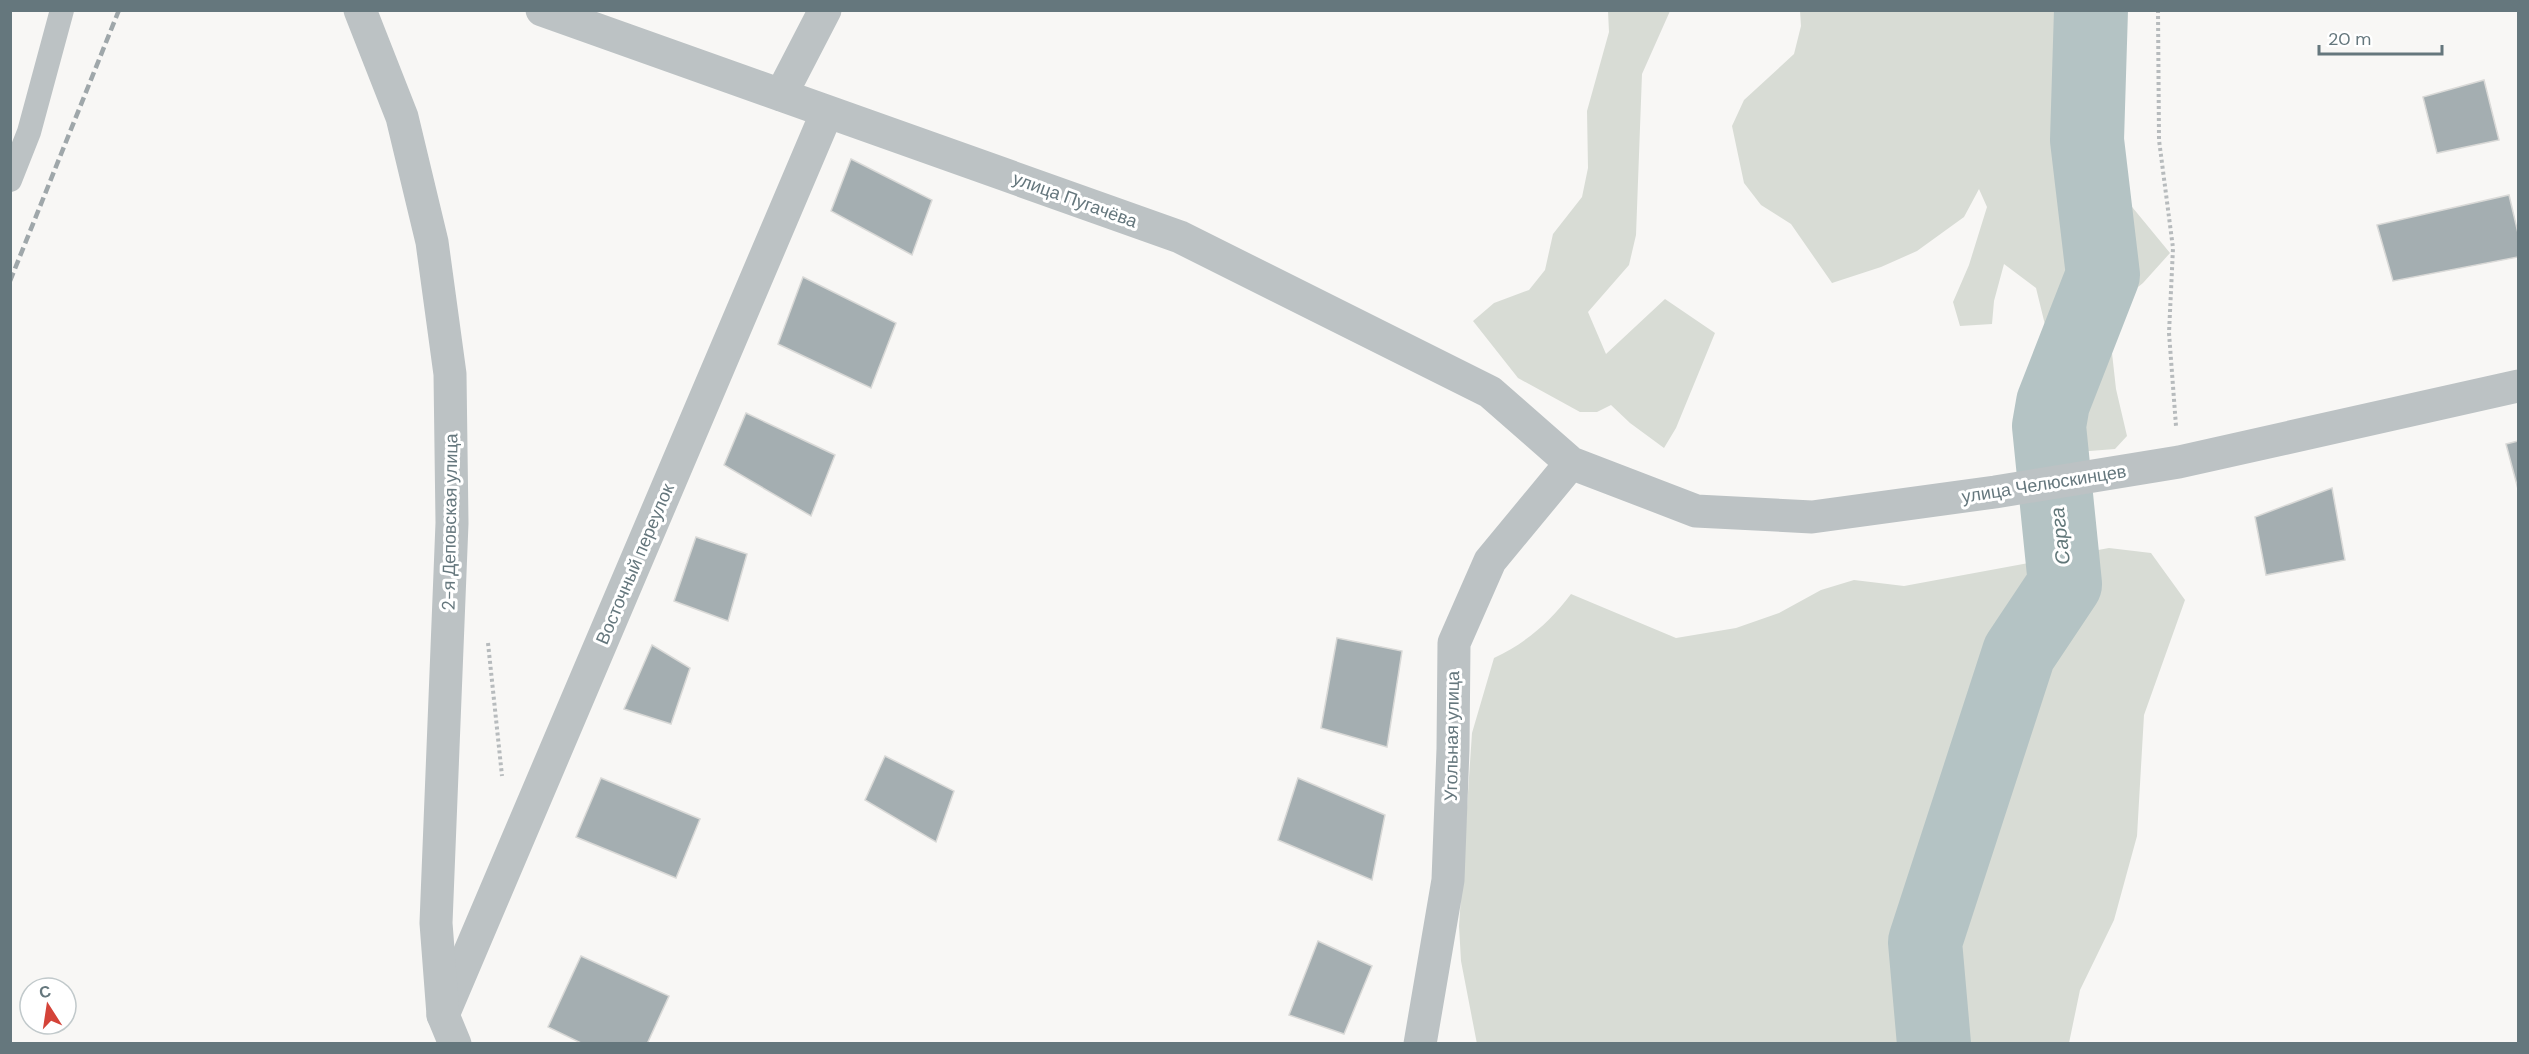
<svg xmlns="http://www.w3.org/2000/svg" width="2529" height="1054" font-family="'DM Sans',sans-serif">
<rect width="100%" height="100%" fill="#f8f7f5"/>
<path fill="#d8dcd5" d="M1608,11h62l-28,63 -6,161 -7,30 -41,47 18,42 59,-55 50,34 -39,95 -12,20 -34,-25 -19,-18 -14,7h-17l-62,-34 -45,-57 21,-18 35,-13 16,-20 8,-36 29,-37 6,-29 -1,-57 22,-79z
M1800,11h293l19,58 -7,33 -34,20 5,41 52,39 42,51 -27,30 -21,17 -11,44 5,45 11,47 -12,13 -38,3 -18,-9 -10,-17 11,-40 -24,-98 -32,-24 -10,37 -2,23 -32,2 -7,-24 16,-37 18,-58 -8,-18 -15,28 -47,34 -36,16 -49,16 -41,-59 -30,-19 -17,-22 -12,-57 12,-26 50,-46 7,-28z
M2109,548l42,5 34,47 -41,115 -7,121 -23,84 -34,70 -11,53 -592,1 -16,-83 -2,-35 13,-193 22,-75c32,-15 56,-36 77,-64l105,44 60,-10 43,-15 42,-23 33,-10 50,6z"/>
<g fill="none" stroke-linecap="round" stroke-linejoin="round">
<path stroke="#b4c3c4" stroke-width="74" d="M1934,1044l-9,-102 94,-289 46,-69 -16,-158 4,-23 50,-128 -16,-135 4,-130"/>
</g>
<path fill="#a4aeb1" stroke="#d9d9d7" stroke-width="1.5" d="M2484,80l15,60 -62,13 -14,-56z
M851,159l81,41 -20,55 -81,-44z
M2509,195l9,38v24l-125,24 -16,-56z
M803,277l93,46 -25,65 -93,-44z
M746,413l89,42 -24,61 -87,-51z
M2518,441v48l-12,-45z
M2332,488l13,72 -79,15 -11,-58z
M696,537l51,17 -19,67 -54,-20z
M1337,638l65,13 -15,96 -66,-19z
M652,645l38,23 -19,56 -47,-15z
M885,756l69,35 -18,51 -71,-42z
M601,778l99,41 -24,59 -100,-41z
M1298,778l87,37 -13,65 -94,-40z
M1318,941l54,25 -28,68 -55,-19z
M581,956l88,40 -22,48h-64l-35,-17z"/>
<g fill="none" stroke-linecap="round" stroke-linejoin="round">
<path stroke="#b7bbbd" stroke-width="4" stroke-dasharray="3 3" stroke-linecap="butt" d="M2158,10l1,130 14,108 -4,85 7,93
M488,643l14,133"/>
<path stroke="#bcc2c4" stroke-width="24" d="M10,180l19,-48 33,-122"/>
<path stroke="#bcc2c4" stroke-width="33" d="M542,10l638,227 310,155 81,71 125,48 116,6 183,-25 184,-30 339,-76
M781,95l44,-85
M443,1015l384,-903
M1420,1044l28,-164 5,-131 1,-106 36,-82 81,-98"/>
<path stroke="#bcc2c4" stroke-width="33" d="M360,10l42,107 30,125 18,132 2,149 -16,400 7,92 12,29"/>
<path stroke="#9fa7aa" stroke-width="4.5" stroke-dasharray="9 4.5" stroke-linecap="butt" d="M10,281l109,-271"/>
</g>
<g text-anchor="middle" dominant-baseline="central" stroke-width="6" stroke-linejoin="round" paint-order="stroke">
<g font-size="18" fill="#65777d" stroke="#fff">
<text transform="translate(1075 200) rotate(20)">улица Пугачёва</text>
<text transform="translate(2044 484) rotate(-9)">улица Челюскинцев</text>
<text transform="translate(450 522) rotate(-89)">2-я Деповская улица</text>
<text transform="translate(635 564) rotate(-67)">Восточный переулок</text>
<text transform="translate(1452 736) rotate(-89)">Угольная улица</text>
</g>
<g font-size="20" font-style="italic" fill="#607678" stroke="#fff">
<text transform="translate(2060 536) rotate(-96)">Сарга</text>
</g>
</g>
<rect width="2529" height="1054" fill="none" stroke="#65777d" stroke-width="24"/>
<g transform="translate(48 1006) rotate(348)"><circle r="28" fill="#ffffff" stroke="#c1c9cb" stroke-width="1.5"/>
<path d="M0-4.5L10 22L0 15L-10 22Z" fill="#d44339"/>
<text y="-9" font-size="16" font-weight="bold" text-anchor="middle" fill="#65777d">С</text>
</g>
<path d="M2319 45v9h123v-9" fill="none" stroke="#65777d" stroke-width="3"/>
<text x="2328" y="45" font-size="18" fill="#65777d" stroke="#ffffff" stroke-width="4.5" paint-order="stroke">20 m</text>
</svg>
